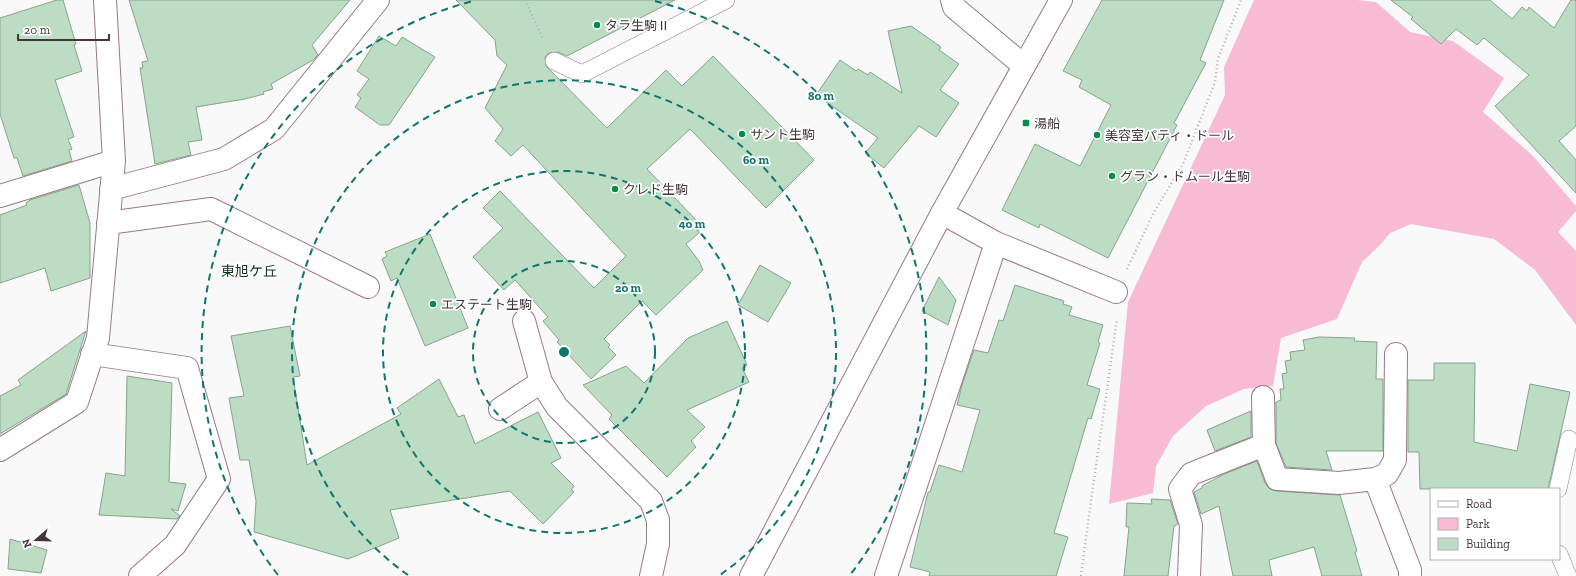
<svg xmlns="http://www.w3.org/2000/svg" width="1576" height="576" font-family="'Zilla Slab','Noto Sans JP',serif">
<rect width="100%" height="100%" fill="#f9f9f9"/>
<path fill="#f8bbd4" d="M1254,0h103l19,2 34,30 43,9 51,37 -21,34 50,44 43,50v5l-18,21 18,19v74l-41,-55 -41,-31 -83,-15 -21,9 -9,11 -19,18 -25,57 -56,19 -8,48 -29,3 -38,17 -33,30 -17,30 -3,27 -44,11 19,-202 97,-207 -1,-28z"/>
<path fill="#bcdcc4" stroke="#85a38d" d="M57,0h6l13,44 -2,1 8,26 -27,9 19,57 -6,2 4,10 -3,1 3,11 -49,15 -6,-18h-3l-14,-44v-96z
M129,0h221l-38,45 6,10 -5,5 -42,24 2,5 -10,3 1,2 -19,5 -49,8 6,33 -14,2 3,13 -36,9 -15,-96h3l-1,-6 6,-1z
M456,0h219l-108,56 -9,-4 -9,1 -4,4 1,9 61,62 59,-58 16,16 31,-30 101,104 -48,48 -76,-79 -43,40 50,52 2,12 -13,11 13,17 4,9 -47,45 -14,-14 -38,38 6,6 -2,2 8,8 -25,24 -34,-37 2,-2 -16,-19 5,-4 -33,-37 -11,10 -31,-33 30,-29 -20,-20 17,-17 94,97 32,-32 -103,-111 -12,11 -16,-15 8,-12 -18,-21 22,-43 -10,-9 -2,-16z
M1102,0h122l-24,60 6,3 -32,60 3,2 -69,133 -68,-34 -1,4 -37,-18 33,-66 45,22 31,-61 -32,-18 3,-7 -19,-9z
M1391,0h99l22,19 10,-12 5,4 2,-4 25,21 17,-28h5v126l-17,15 17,19v33l-81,-87 34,-31 -45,-37 -7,7 -21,-16 -15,15 -30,-25 2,-2z
M911,26l30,21 -2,3 20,14 -19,26 19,13 -23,34 -17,-11 -35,42 -19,-15 13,-15 -62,-43 24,-35 16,11 2,-2 10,6 2,-3 32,21 -14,-62z
M379,36l17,10 6,-9 33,20 -46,68h-9l-25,-18 6,-9 -4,-3 12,-16 -12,-8z
M79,185l11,38v55l-39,13 -6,-23 -45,15v-68l27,-10 -1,-2 4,-3z
M430,234l38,94 -43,18 -28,-68 -6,3 -9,-22 5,-3 -2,-4z
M760,265l31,18 -23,39 -30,-17z
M939,277l17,23 -8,25 -26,-14z
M1015,285l49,16 -1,3 9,3 -3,8 34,10 -5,17 2,1 -13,42 13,4 -9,30 -3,-1 -34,115 14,4 -12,39h-127l1,-4 -20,-5 18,-75h2l9,-27 23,7 18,-62 -23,-5 5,-20 12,-35 14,3 11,-33 4,1z
M727,321l20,44 -5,3 7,14 -62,28 18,17 -14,14 5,6 -29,30 -58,-58 3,-4 -29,-30 43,-19 18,17 44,-45z
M290,326l10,50 -7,1 14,88 94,-51 -4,-6 42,-29 19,38 6,-2 11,29 63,-32 23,46 -10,5 23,23 -3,4 3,2 -31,32 -33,-33 -120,19 9,28 -51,21 -94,-27 2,-31 -7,-41h-9l-11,-62 15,-2 -13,-60z
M86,331l-20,63 -66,40v-38l21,-11 -3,-5z
M1319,337l36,1 -1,3 23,1 -1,37h7v72h-57l6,19 -46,-3 -10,-24v-41l5,-2 -1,-11h4l-2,-15 5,-1 -2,-12 6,-1 -1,-8 15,-2 -2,-10z
M1434,363h41l-1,79 43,9 13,-67 40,8 -22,97h-128l-1,-37h-11v-72h26z
M127,376l45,7 -3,99 17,2 -8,27 -7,-2 9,7 -3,3 -78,-4 7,-42 19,3z
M1251,411v26l-36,14 -8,-21z
M1257,461l8,22 5,6 6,2 64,4 17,56 -2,1 7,24h-40l-8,-29 -45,13 3,16h-39l-14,-70 -18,8 -7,-22 8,-4v-2l22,-12z
M1151,499l19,1 8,24 -4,2 -6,50h-44l5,-49h-3l1,-24 25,1z
M10,539l37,11 -6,23 -33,-4z"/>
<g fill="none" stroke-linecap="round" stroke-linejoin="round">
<defs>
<path id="lane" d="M554,61l28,13 144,-74
M1558,489l11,-50
M1559,554l9,22"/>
<path id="street" d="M952,0l2,7 70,59
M111,189l113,-30 50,-30 104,-129
M0,196l114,-35
M108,223l103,-14 157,78
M996,243l120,49
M524,321l17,61 16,25 94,94 7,19v24l-7,32
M92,354l95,14 32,111 -44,66 -35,31
M1396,354l-1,106 -8,14 -12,5 35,91v6
M500,409l41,-27
M1264,445l13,34 62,4 36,-4
M0,450l77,-48 21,-64 16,-177 -9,-161
M886,576l110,-333 -54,-30
M1189,576l2,-51 -11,-36 11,-15 73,-29 -1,-48"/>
<path id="secondary" d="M751,576l191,-363 119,-213"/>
</defs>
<use href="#lane" stroke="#9a7886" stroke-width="18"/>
<use href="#street" stroke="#9a7886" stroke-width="24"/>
<use href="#secondary" stroke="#9a7886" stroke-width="24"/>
<path stroke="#b6b0b2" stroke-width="2.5" stroke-dasharray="1 3" stroke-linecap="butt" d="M525,0l18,39
M1127,269l27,-57 29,-48 32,-82 3,-23 23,-59
M1081,576c11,-86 24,-171 36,-257"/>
<use href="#lane" stroke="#fff" stroke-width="17"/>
<use href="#street" stroke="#fff" stroke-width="22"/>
<use href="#secondary" stroke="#fff" stroke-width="22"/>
</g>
<g fill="none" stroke="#0f766e" stroke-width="2" stroke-dasharray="7 5">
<circle cx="564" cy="352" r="91"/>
<circle cx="564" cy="352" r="181"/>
<path d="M408 575A272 272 0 1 1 720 575"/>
<path d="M278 575A363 363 0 0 1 473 1M655 1A363 363 0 0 1 850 575"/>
</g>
<g fill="#078d4a" stroke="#fff" stroke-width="1.5">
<circle cx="597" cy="25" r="4"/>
<rect x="1022" y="119" width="8" height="8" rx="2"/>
<circle cx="742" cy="134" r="4"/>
<circle cx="1097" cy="135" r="4"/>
<circle cx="1112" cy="176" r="4"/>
<circle cx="615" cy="189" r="4"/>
<circle cx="433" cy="304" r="4"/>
</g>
<g text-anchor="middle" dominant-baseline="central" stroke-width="3.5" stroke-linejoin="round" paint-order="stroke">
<g font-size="13" fill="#43353a" stroke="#fff" text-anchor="start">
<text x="605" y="25">タラ生駒Ⅱ</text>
<text x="1034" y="123">湯船</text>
<text x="750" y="134">サント生駒</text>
<text x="1105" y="135">美容室パティ・ドール</text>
<text x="1120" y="176">グラン・ドムール生駒</text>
<text x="623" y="189">クレド生駒</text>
<text x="441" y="304">エステート生駒</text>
</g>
<g font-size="14" fill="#0d321b" stroke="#fff">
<text x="249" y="271">東旭ケ丘</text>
</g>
</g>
<circle cx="564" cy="352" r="6" fill="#0f766e" stroke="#fff" stroke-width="2"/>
<g font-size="12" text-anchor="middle" font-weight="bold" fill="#0f766e" stroke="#fff" stroke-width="3.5" stroke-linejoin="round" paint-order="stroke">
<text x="821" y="100">80 m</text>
<text x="756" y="164">60 m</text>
<text x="692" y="228">40 m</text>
<text x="628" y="292">20 m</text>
</g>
<rect x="1430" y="488" width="130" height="72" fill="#ffffff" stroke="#b4aeb0"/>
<rect x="1438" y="501" width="20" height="6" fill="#ffffff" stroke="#b4aeb0"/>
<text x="1466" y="508" font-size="12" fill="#43353a">Road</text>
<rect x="1438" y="518" width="20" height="12" fill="#f8bbd4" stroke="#b4aeb0"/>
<text x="1466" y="528" font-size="12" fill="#43353a">Park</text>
<rect x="1438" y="538" width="20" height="12" fill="#bcdcc4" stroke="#b4aeb0"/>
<text x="1466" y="548" font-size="12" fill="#43353a">Building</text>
<g transform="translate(36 540) rotate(250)" stroke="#ffffff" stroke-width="3" paint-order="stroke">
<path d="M0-3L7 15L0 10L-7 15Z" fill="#43353a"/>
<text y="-6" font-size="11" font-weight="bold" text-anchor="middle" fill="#43353a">N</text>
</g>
<path d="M18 34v6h91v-6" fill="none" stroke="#43353a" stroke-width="2"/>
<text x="24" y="34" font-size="12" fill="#43353a" stroke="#ffffff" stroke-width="3" paint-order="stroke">20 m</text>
</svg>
